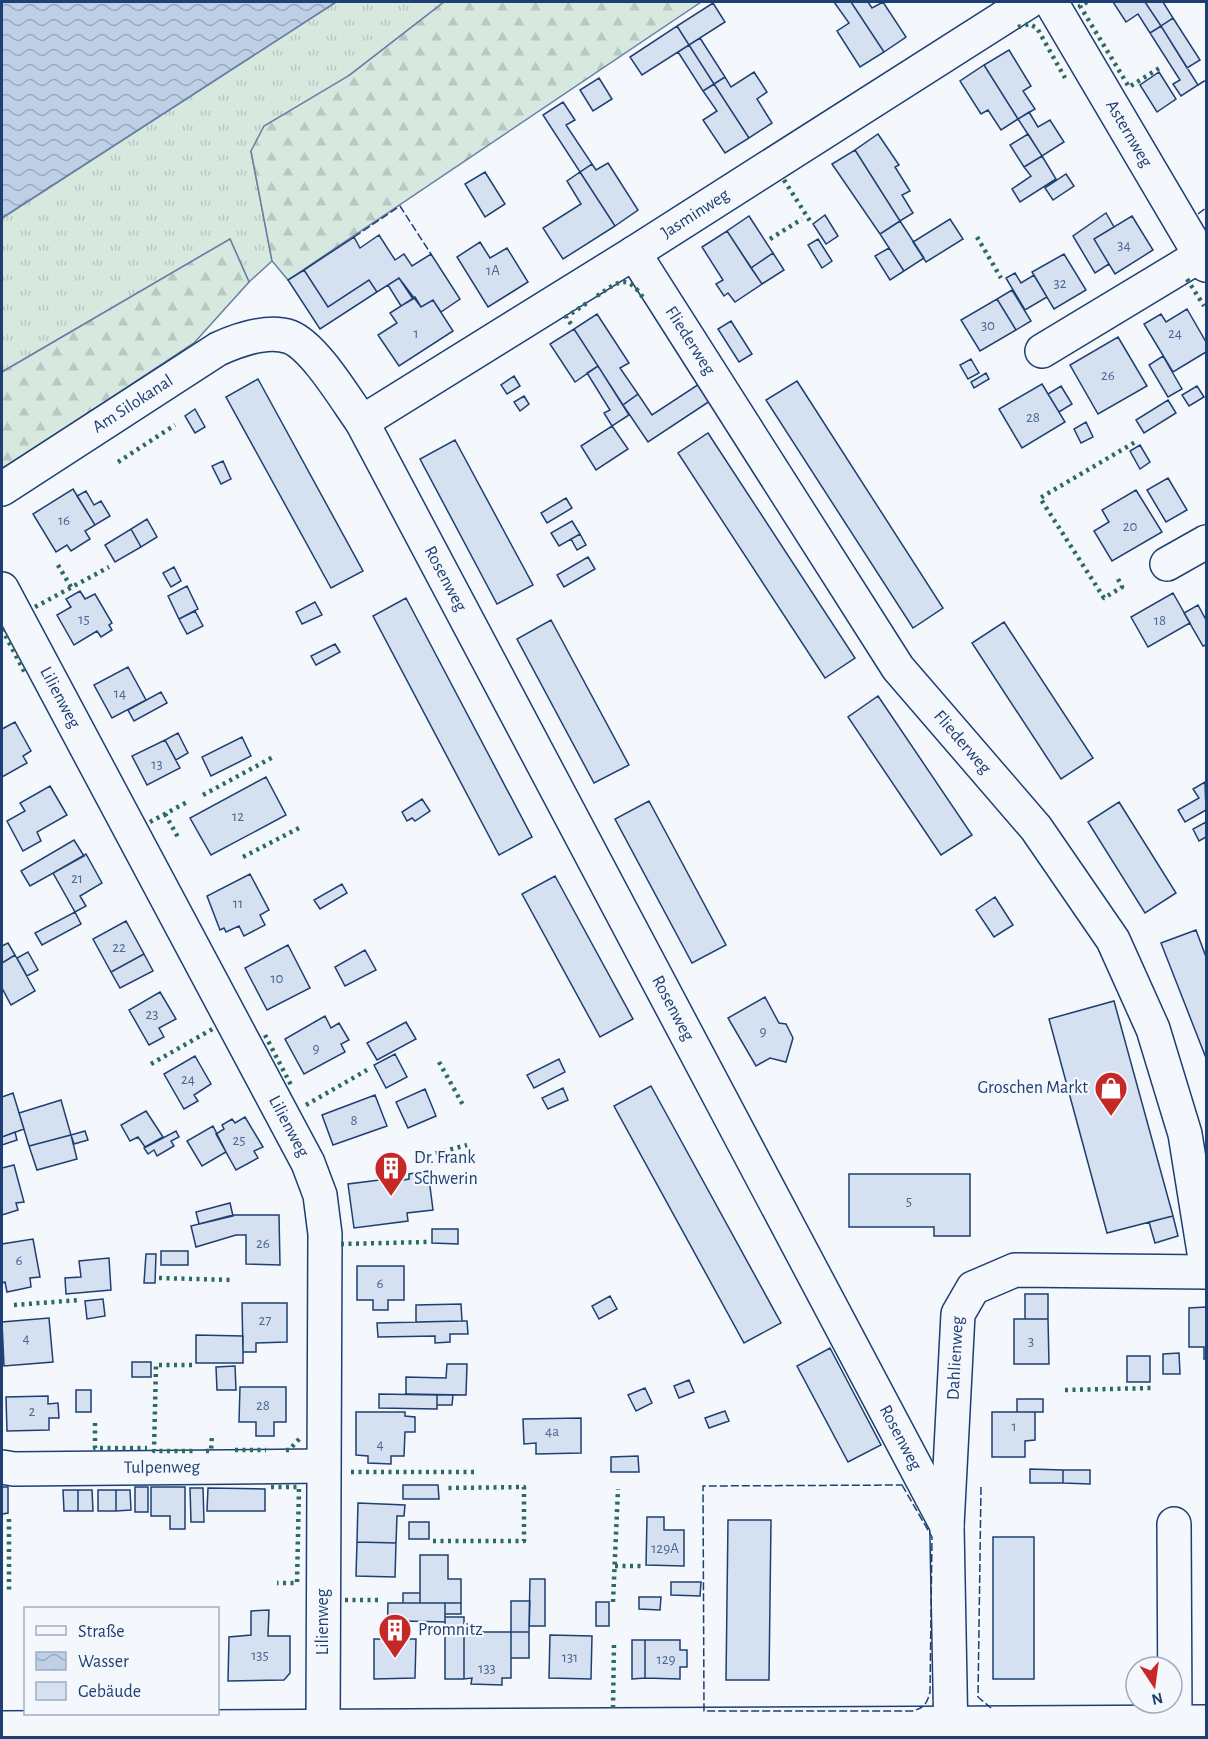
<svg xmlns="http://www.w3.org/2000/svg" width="1208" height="1739" font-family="'Alegreya Sans',sans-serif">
<defs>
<pattern id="grass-tufts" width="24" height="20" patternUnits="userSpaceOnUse" patternTransform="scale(1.5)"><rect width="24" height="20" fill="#d7e8df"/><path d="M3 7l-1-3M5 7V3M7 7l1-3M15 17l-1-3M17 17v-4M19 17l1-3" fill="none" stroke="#b8c8c3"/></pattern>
<pattern id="forest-firs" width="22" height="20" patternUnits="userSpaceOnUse" patternTransform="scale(1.5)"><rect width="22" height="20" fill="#d7e8df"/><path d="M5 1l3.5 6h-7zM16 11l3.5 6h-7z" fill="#b8c8c3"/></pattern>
<pattern id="water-waves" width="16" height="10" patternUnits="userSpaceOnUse" patternTransform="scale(1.5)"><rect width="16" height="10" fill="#bed0e5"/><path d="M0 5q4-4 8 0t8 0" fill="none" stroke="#9aaabe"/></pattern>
</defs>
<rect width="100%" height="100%" fill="#f4f7fb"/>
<path fill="url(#grass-tufts)" stroke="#687fa3" stroke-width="1.5" d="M336,2h108l-193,149 21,110 -23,21 -19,-43 -228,133v-154z"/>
<path fill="url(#forest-firs)" stroke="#687fa3" stroke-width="1.5" d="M444,2h257l-413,278 -16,-19 -21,-110 13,-25 86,-51z
M230,239l19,43 -55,61 -192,127v-98z"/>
<path fill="url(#water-waves)" stroke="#687fa3" stroke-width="1.5" d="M2,2h334l-334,216z"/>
<path fill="#d5e0f0" stroke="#1d3f73" stroke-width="1.5" d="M834,2h17l33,50 -24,15 -23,-36 12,-8z
M851,2h17l4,6 11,-6 23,35 -22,15z
M1113,2h32l16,24 -11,7 -12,-19 -12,8z
M1145,2h18l10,16 -12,8z
M713,3l12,19 -36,23 -12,-19z
M1173,18l27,42 -13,8 -26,-42z
M677,26l12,19 -47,30 -12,-18z
M1161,26l37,59 -17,11 -8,-12 7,-4 -30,-47z
M700,38l25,39 -11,7 -25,-39z
M689,45l25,39 -11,7 -25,-39z
M1009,50l22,36 -8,5 12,18 -17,10 -34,-54z
M984,65l34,54 -17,11 -13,-20 -7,4 -21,-33z
M754,72l13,20 -10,7 15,24 -23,15 -35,-54 11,-7 6,10z
M1159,72l17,27 -19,13 -17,-27z
M599,78l13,21 -19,12 -13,-21z
M714,84l35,54 -24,15 -22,-33 14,-9 -14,-20z
M563,102l12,18 -9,5 26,39 -12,8 -37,-57z
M1029,112l9,15 12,-7 14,22 -22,14 -24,-37z
M878,134l21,31 -4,2 15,24 -8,4 11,18 -13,8 -45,-71z
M1028,134l14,22 -18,11 -14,-22z
M855,150l45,71 -20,13 -48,-70z
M1042,156l14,23 -36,23 -8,-13 19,-13 -7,-9z
M608,163l30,47 -23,16 -35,-54 12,-8 4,6z
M485,172l20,32 -20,13 -20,-33z
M580,172l35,54 -52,33 -20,-31 38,-24 -14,-23z
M1066,174l8,12 -21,14 -8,-12z
M1106,213l8,14 -20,12 15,25 -14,9 -22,-37z
M825,215l13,21 -12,8 -13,-20z
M749,216l24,37 -22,15 -24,-37z
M1132,216l21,34 -38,24 -21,-35z
M950,219l13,20 -37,23 -13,-20z
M900,221l24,37 -20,13 -24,-37z
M727,231l35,53 -27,18 -7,-9 -4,3 -8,-12 7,-4 -21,-33z
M379,235l16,25 9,-6 8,12 19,-12 29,45 -19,13 -8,-12 -12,7 -22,-29 -22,14 -8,-12 -41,27 -24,-37 50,-33 6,11z
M818,239l14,22 -10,7 -14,-23z
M480,242l10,16 17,-10 21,34 -40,25 -31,-50z
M889,248l15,23 -14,9 -15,-24z
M773,253l11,17 -22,14 -11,-16z
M1064,254l22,36 -32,19 -22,-37z
M304,270l24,37 41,-27 8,12 -57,37 -32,-49z
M1015,273l6,10 13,-8 13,22 -22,13 -19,-32z
M399,278l14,21 -12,7 -13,-21z
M1012,290l19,31 -15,9 -19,-31z
M415,297l6,10 12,-7 20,31 -54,35 -21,-31 19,-12 -7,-10z
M997,299l19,31 -36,21 -19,-31z
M1187,309l19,33v10l-33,20 -29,-48 17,-10 5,8z
M597,314l32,49 -9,5 18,26 -15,11 -49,-76z
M731,321l21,33 -13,8 -21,-33z
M574,329l24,37 -23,16 -25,-38z
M1118,337l29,49 -49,28 -28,-49z
M1163,356l19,33 -14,8 -19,-32z
M971,359l8,14 -11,6 -8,-14z
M598,366l31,49 -17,11 -8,-13 6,-3 -23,-37z
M986,373l3,6 -15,9 -3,-6z
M514,376l6,10 -13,8 -6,-9z
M258,379l105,192 -32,17 -105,-191z
M797,381l146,227 -30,20 -147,-228z
M699,384l11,17 -62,41 -25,-37 15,-11 14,21z
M1042,384l23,38 -43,26 -23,-39z
M1061,386l11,18 -13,8 -11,-18z
M1197,386l7,11 -15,9 -7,-11z
M524,396l5,8 -9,7 -6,-9z
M1168,400l8,13 -32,20 -8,-13z
M195,409l10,18 -10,6 -10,-17z
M1086,422l7,15 -12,6 -7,-14z
M612,426l16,23 -32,21 -15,-24z
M708,433l147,225 -30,20 -147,-225z
M455,440l78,145 -36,19 -77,-145z
M1140,445l10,17 -10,7 -10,-18z
M223,461l8,18 -10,5 -9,-18z
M1168,478l19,32 -21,12 -19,-32z
M73,489l22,36 -10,6 5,8 -19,12 -4,-6 -11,7 -23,-38z
M1136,490l26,42 -50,29 -18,-30 15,-9 -7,-12z
M86,491l8,14 7,-4 9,15 -15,9 -18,-29z
M566,498l6,10 -25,15 -6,-10z
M147,519l10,18 -16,10 -10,-18z
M572,521l8,13 -21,12 -8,-13z
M131,529l10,18 -26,15 -10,-17z
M580,534l6,11 -9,5 -6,-11z
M588,557l7,12 -31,18 -7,-12z
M174,567l7,14 -10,6 -8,-14z
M187,586l11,23 -19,10 -11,-23z
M80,591l5,8 10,-5 17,29 -3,2 3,5 -11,7 -4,-6 -23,14 -17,-30 14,-8 -5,-8z
M1173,593l17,30 -42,24 -17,-30z
M406,598l126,239 -33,18 -126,-239z
M315,602l7,13 -20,9 -6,-12z
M1198,605l8,15v25l-3,1 -19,-33z
M195,611l8,15 -16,8 -8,-15z
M551,620l78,145 -35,18 -77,-144z
M1004,622l89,136 -32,21 -89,-136z
M335,644l5,8 -24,13 -5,-9z
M128,667l18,33 -34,18 -18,-33z
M161,692l6,11 -33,18 -6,-11z
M878,696l94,139 -31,20 -93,-138z
M15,722l16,29 -8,5 4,7 -25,14v-48z
M178,733l10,20 -12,7 -11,-20z
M242,737l9,19 -40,20 -9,-19z
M165,740l15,28 -33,17 -15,-29z
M266,777l20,38 -75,40 -21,-37z
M1205,782l1,28 -21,12 -7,-12 21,-12 -6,-9z
M50,786l17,29 -30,17 4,9 -18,10 -16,-30 18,-10 -5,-8z
M422,799l8,12 -15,10 -3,-3 -5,3 -5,-9z
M649,801l77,144 -34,18 -77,-144z
M1119,802l57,91 -31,20 -57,-91z
M1206,822v15l-7,4 -6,-12z
M74,840l10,16 -54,30 -9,-15z
M86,854l16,29 -22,13 6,10 -11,6 -22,-39z
M250,874l19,36 -9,5 5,10 -21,11 -5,-10 -13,6 -2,-4 -4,2 -13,-34z
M555,876l78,143 -33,18 -78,-143z
M342,884l5,9 -27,16 -6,-9z
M995,897l18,28 -19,12 -18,-27z
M75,912l6,12 -39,21 -7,-12z
M126,921l18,33 -33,18 -18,-33z
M1196,930l10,27v101l-45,-115z
M8,943l7,12 -13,8v-17z
M288,945l22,43 -43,22 -22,-42z
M365,950l11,20 -31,16 -10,-19z
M28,952l10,18 -11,6 -10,-18z
M144,954l9,17 -33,17 -9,-16z
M15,955l20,36 -24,14 -9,-17v-25z
M160,992l16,27 -17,9 5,9 -15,8 -20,-35z
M765,997l14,26 7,1 7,14 -7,24 -16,-4 -14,8 -28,-48z
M1114,1001l59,215 -66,17 -58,-214z
M325,1016l6,12 8,-5 10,17 -8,4 4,8 -41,22 -19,-35z
M406,1022l10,17 -39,21 -10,-17z
M395,1054l12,23 -21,11 -12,-23z
M195,1056l16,28 -17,11 4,6 -14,8 -20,-35z
M559,1059l6,13 -31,16 -7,-13z
M651,1086l130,237 -37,20 -130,-237z
M563,1088l5,12 -20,9 -6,-11z
M425,1089l11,27 -28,12 -12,-26z
M13,1093l11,36 -22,8v-40z
M375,1095l12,31 -54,19 -11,-30z
M61,1100l10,35 -42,11 -10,-33z
M146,1111l17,26 -18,10 -7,-10 -8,4 -9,-16z
M245,1117l18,30 -9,4 4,7 -22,12 -20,-36 8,-5 -2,-4 10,-6 3,4z
M213,1126l13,26 -24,14 -15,-25z
M85,1131l3,9 -14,4 -3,-9z
M176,1131l3,6 -8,4 3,5 -17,10 -3,-6 -6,4 -4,-6z
M15,1132l2,8 -15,5v-8z
M71,1135l6,24 -40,11 -8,-24z
M14,1165l10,37 -8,1 2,7 -16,5v-47z
M428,1171l5,39 -26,3 1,8 -54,7 -6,-44 55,-7v3l6,-1v-5z
M849,1174h121v62h-36v-9h-85z
M230,1203l3,13 -34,8 -3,-12z
M233,1215h46l1,50 -34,-1v-29h-10l-40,12 -5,-21z
M1173,1216l5,20 -23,7 -6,-21z
M432,1229h26v15l-26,-1z
M33,1239l7,38 -10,1 1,9 -24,5 -2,-10 -3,1v-39z
M161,1251h27v14h-27z
M146,1254h10l-1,29h-11z
M109,1258l2,32 -45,4 -1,-16 16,-1 -2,-16z
M357,1266h47v34h-16v10h-15v-10h-16z
M1025,1294h23v25h-23z
M610,1296l7,13 -18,10 -7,-13z
M103,1299l2,17 -18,3 -2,-18z
M242,1303h45v39l-31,1v9h-13z
M461,1304l1,17 -46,1v-17z
M1206,1307v52h-2v-12h-15v-39z
M49,1318l4,44 -49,4 -2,-44z
M1014,1319h34l1,45h-35z
M462,1321h5l1,13h-18v8l-15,1v-7l-57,1 -1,-14z
M196,1335l47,1v27h-47z
M830,1348l51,97 -33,17 -51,-96z
M1179,1353l1,21h-17v-20z
M1127,1356h23v26h-23z
M132,1362h19v15h-19z
M447,1364h20l-1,31 -60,-1v-17l40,1z
M235,1366l1,24h-19l-1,-23z
M689,1380l5,12 -15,6 -5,-12z
M240,1387h46v35h-12v14h-18v-14h-17z
M645,1388l7,15 -16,8 -8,-16z
M76,1390h15v22h-15z
M379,1394l58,1v14l-58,-1z
M437,1395h16l-1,10h-15z
M48,1396v8l10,-1 1,15h-10v12l-42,1 -1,-34z
M1017,1399h26v13h-26z
M725,1411l4,10 -20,7 -4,-10z
M356,1412h49v4l10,1v15h-10l-1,24h-13v8l-23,-1v-7l-12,-1z
M992,1412h43v28l-10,1v16h-33z
M581,1418v35l-45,1v-11l-12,1 -1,-25z
M638,1456l1,16h-28v-15z
M1030,1469l33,1v13h-33z
M1063,1470h27v14l-27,-1z
M403,1485h35l1,14h-36z
M2,1487h6v26l-6,1z
M135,1487h13v25h-13z
M151,1487h34v42h-15v-13h-19z
M190,1488h13l1,34h-13z
M208,1488l57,1v22h-58z
M63,1490h15v21h-14z
M78,1490h14l1,21h-15z
M98,1490h18v21h-18z
M116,1490h14l1,20 -15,1z
M358,1503l47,2 -1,11h-7l-1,27 -39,-1z
M647,1517h17v13h20v36l-38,-1z
M728,1520h43l-2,160h-43z
M409,1522h20v17h-20z
M993,1537h41v142h-41z
M357,1542l39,1 -1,34 -39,-1z
M420,1555h28v24h13v24h-41z
M530,1579h15v47h-16z
M671,1582h30l-1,14 -29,-1z
M403,1593h17v10h-17z
M639,1597h22l-1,13 -21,-1z
M511,1601h19l-1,31h-18z
M596,1602h13v24h-13z
M388,1603h57v19l-42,-1v18h-16z
M445,1603h16v11h-16z
M269,1610l-1,26h22v37l-6,7 -56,1 1,-44 22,-2v-24z
M445,1617h19v62h-19z
M464,1632h47v46h-9v7l-31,-1 1,-6 -8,1z
M511,1632h18v26h-18z
M550,1635l42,1 -1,43 -42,-1z
M374,1639h42l-1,39 -41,1z
M632,1640h13v38l-13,1z
M645,1640h35v10h7v17h-7v12l-35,-1z"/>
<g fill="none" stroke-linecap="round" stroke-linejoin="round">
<defs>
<g id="minor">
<path id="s1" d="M1051,2l155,263"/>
<path id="s2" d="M634,253l264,415 138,160 77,112 40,89 32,105 21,131"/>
<path d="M1042,351l159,-96"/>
<path id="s3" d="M362,422l272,-169 394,-251"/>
<path id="s4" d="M2,489l216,-140c20,-9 50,-20 72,-12 25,10 56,63 72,85l585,1104"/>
<path d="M1167,564l39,-22"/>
<path id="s5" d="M2,589l306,574 12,32 5,39 -2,493"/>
<path id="s6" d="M2,1467l12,2 309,-3"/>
<path d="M1174,1524l1,198"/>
<path d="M2,1728l1204,-6"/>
<path id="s7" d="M951,1738l-4,-212 11,-212 15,-26 42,-18 191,2"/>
</g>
</defs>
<use href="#minor" stroke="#1d3f73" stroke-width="36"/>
<use href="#minor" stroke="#f4f7fb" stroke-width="33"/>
<path stroke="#2c6c60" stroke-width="4.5" stroke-dasharray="3 4.5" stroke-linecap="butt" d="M1087,2l-7,4 49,81 32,-20
M1018,27l11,-3 8,4 28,50
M784,180l26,41
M977,237l24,41
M770,239l32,-20
M1187,279l17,27
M597,296c22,-15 30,-23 47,3
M571,324l-5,-7 21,-14
M118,462l57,-37
M58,565l13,22
M1118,579l4,8 -18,11 -64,-100 97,-57
M35,607l74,-40
M2,629l23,44
M203,795l72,-39
M165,814l14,25
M150,822l39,-21
M243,857l56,-29
M265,1035l26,50
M439,1062l24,43
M151,1064l65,-37
M306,1105l61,-35
M414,1159l53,-14
M341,1244l86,-2
M159,1278l75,2
M14,1305l66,-5
M192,1365h-36l-2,86h43
M1065,1390l87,-2
M95,1423v25h52
M235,1450h31
M286,1450h3l12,-13
M206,1451h5l1,-16
M351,1472h126
M271,1487h28l-2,96h-20
M9,1519v75
M433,1541h91v-54l-79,1
M615,1566h26
M345,1600h36
M613,1602l5,-113
M613,1708l1,-66"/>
<path stroke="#1d3f73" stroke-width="1.5" stroke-dasharray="8 3" stroke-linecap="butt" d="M1198,85l8,-5
M1198,214l8,-6
M354,237l46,-31 31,48
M902,1485l30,52 -2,155c-3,12 -6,16 -18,19h-208l-1,-225z
M981,1487l-3,210 13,11"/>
</g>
<defs>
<symbol id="shop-pin" viewBox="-11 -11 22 30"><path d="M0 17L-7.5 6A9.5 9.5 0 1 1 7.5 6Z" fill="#c62828" stroke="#f4f7fb"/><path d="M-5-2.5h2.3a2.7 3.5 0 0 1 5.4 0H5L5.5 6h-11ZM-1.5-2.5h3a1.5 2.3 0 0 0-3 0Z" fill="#fff"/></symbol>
<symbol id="building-pin" viewBox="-11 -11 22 30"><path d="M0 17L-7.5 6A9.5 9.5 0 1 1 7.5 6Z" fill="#c62828" stroke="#f4f7fb"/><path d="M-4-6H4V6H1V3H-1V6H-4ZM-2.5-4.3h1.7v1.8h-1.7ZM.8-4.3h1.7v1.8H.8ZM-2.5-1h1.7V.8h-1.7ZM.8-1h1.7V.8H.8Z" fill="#fff"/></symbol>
</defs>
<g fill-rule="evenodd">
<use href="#shop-pin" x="1092" y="1069" width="38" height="52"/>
<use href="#building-pin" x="372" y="1149" width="38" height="52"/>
<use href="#building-pin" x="376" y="1611" width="38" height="52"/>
</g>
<g text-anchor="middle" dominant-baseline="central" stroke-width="4.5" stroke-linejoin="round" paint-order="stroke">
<g font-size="15" fill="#4b6792">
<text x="1124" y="245">34</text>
<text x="493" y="270">1A</text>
<text x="1060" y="283">32</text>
<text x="988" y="325">30</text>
<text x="416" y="333">1</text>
<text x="1175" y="333">24</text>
<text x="1108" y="375">26</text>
<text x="1033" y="417">28</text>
<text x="64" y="520">16</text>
<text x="1130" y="526">20</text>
<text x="84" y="619">15</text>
<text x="1160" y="620">18</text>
<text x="120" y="693">14</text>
<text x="157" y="764">13</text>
<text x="238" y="816">12</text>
<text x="77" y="878">21</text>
<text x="238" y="903">11</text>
<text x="119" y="947">22</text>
<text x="277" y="978">10</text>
<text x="152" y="1014">23</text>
<text x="763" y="1031">9</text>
<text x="316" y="1048">9</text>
<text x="188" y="1079">24</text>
<text x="354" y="1120">8</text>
<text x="239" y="1140">25</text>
<text x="909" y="1201">5</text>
<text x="263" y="1243">26</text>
<text x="19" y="1260">6</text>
<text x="380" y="1283">6</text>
<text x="265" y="1320">27</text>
<text x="26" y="1338">4</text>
<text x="1031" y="1341">3</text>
<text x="263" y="1405">28</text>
<text x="32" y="1411">2</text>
<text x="1014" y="1426">1</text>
<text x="552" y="1431">4a</text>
<text x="380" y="1444">4</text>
<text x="665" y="1548">129A</text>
<text x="260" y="1655">135</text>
<text x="570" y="1657">131</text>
<text x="666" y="1659">129</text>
<text x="487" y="1668">133</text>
</g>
<g font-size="18" fill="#1d3f73" stroke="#f4f7fb">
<text stroke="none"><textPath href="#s1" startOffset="153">Asternweg</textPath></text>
<text stroke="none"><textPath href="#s3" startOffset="393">Jasminweg</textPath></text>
<text stroke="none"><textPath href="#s2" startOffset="104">Fliederweg</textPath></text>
<text stroke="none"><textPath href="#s4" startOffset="156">Am Silokanal</textPath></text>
<text stroke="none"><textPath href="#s4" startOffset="622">Rosenweg</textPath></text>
<text stroke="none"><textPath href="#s5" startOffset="123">Lilienweg</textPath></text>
<text stroke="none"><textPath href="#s2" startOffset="590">Fliederweg</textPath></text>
<text stroke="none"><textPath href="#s4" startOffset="1108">Rosenweg</textPath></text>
<text stroke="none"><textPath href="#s5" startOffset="609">Lilienweg</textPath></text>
<text stroke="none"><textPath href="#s7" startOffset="380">Dahlienweg</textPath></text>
<text stroke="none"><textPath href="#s4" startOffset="1594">Rosenweg</textPath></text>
<text stroke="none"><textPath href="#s6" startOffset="160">Tulpenweg</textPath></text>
<text transform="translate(323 1622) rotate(-90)">Lilienweg</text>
</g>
<g font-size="18" fill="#1d3f73" stroke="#f4f7fb" text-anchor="start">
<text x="1088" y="1088" text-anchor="end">Groschen Markt</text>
<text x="414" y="1158">Dr. Frank<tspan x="414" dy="21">Schwerin</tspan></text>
<text x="418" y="1630">Promnitz</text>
</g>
</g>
<rect width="1208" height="1739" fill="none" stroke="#1d3f73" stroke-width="6"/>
<rect x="24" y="1607" width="195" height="108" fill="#f4f7fb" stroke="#9eadc5" stroke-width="1.5"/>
<rect x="36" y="1626" width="30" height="9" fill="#f4f7fb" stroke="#9eadc5" stroke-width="1.5"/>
<text x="78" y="1637" font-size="18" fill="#1d3f73">Straße</text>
<rect x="36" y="1652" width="30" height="18" fill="url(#water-waves)" stroke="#9eadc5" stroke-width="1.5"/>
<text x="78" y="1667" font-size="18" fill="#1d3f73">Wasser</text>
<rect x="36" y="1682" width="30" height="18" fill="#d5e0f0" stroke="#9eadc5" stroke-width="1.5"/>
<text x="78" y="1697" font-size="18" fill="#1d3f73">Gebäude</text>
<g transform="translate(1154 1685) rotate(167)"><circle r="28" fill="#f4f7fb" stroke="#9eadc5" stroke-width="1.5"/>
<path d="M0-4.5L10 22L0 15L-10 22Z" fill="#c62828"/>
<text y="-9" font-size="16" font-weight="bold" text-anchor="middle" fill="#1d3f73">N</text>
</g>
</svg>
